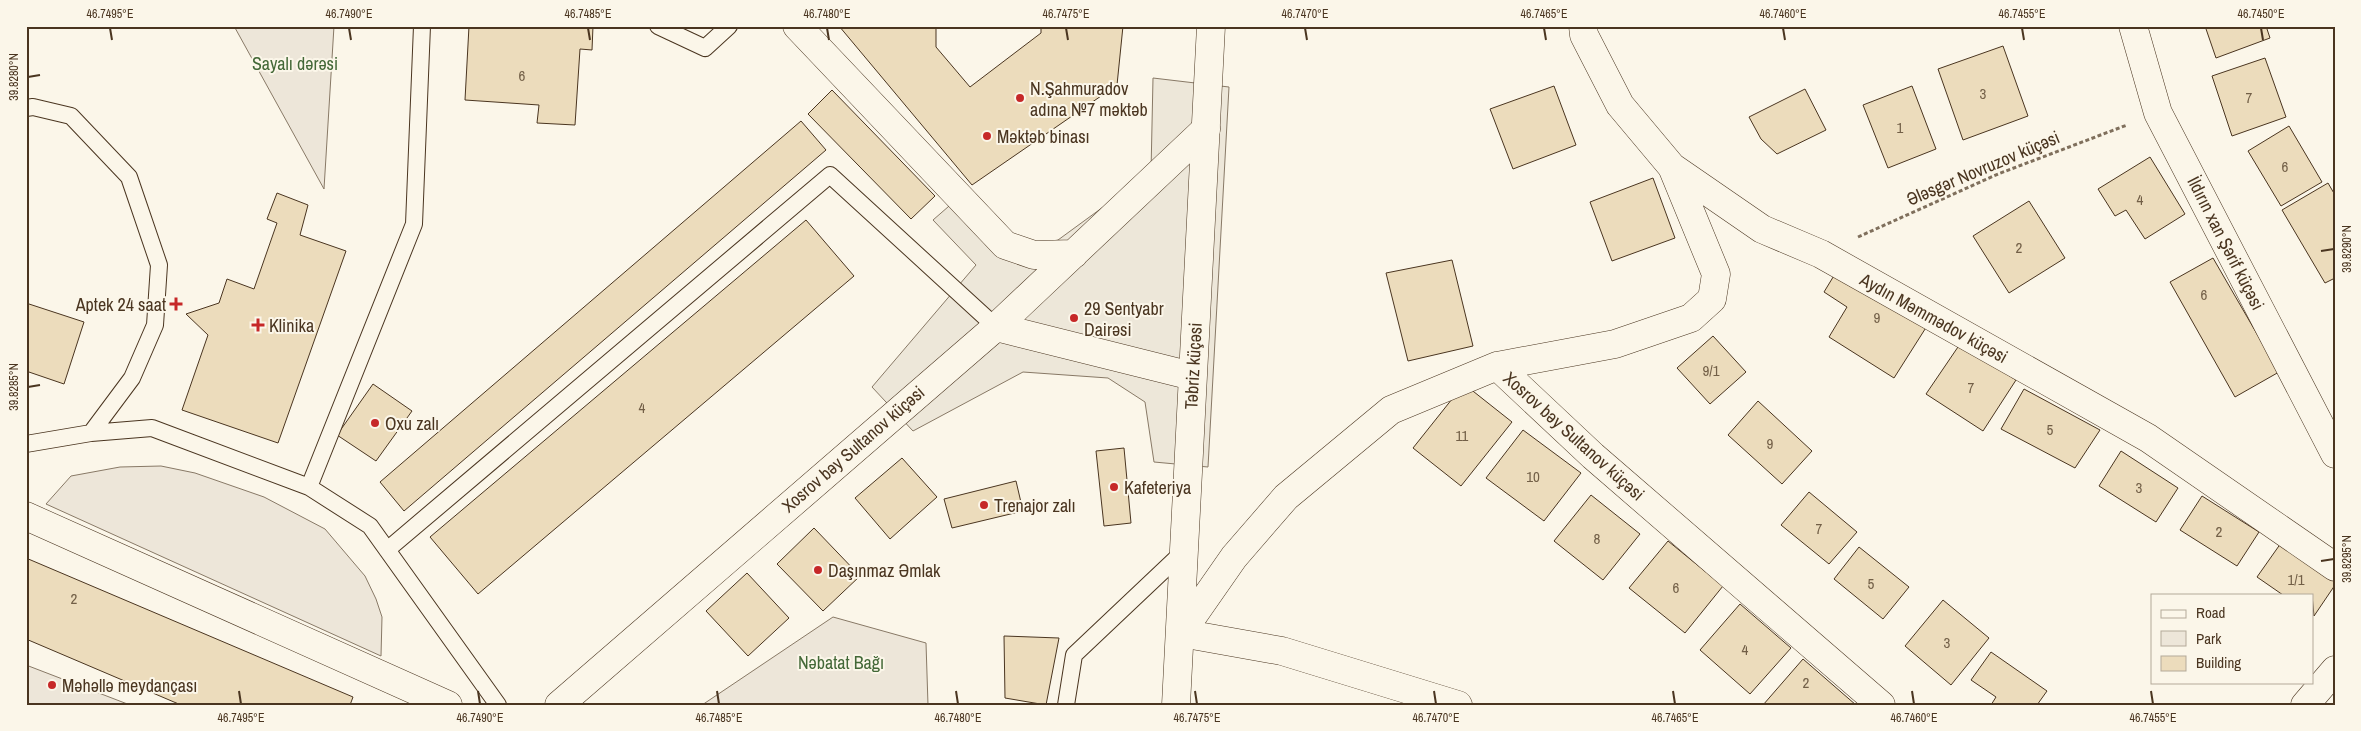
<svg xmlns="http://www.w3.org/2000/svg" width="2361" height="731" font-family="'Archivo Narrow',sans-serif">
<rect width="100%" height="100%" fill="#fbf6e9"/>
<path fill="#ede6d9" stroke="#887966" d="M234,26h100l-10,163z
M161,466l34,7 69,24 61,32 40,47 11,23 6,18 -1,39 -335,-152 25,-28 49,-9z
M833,617l93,26 2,62h-226z
M26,665l104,40h-104z"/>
<path fill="#ede7d9" stroke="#887966" d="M1153,78l76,9 -21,380 -54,-5 -9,-60 -37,-24 -85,-6 -110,59 -41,-44 104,-122 -43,-45 31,-27 42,50 24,4 28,-7 93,-68z"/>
<path fill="#ecdcbc" stroke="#4a3520" d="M469,26h124l-1,24 -12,-1 -5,76 -38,-2 2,-18 -74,-5z
M839,26h97v21l34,40 71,-54v-7h82l-6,59 -145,100z
M2205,26h61l4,12 -54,20z
M2003,46l25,70 -65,24 -25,-71z
M2265,58l21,59 -54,19 -20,-60z
M1554,86l22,59 -63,24 -23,-60z
M1912,86l24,63 -48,19 -25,-63z
M1805,89l21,41 -49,24 -16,-15 -12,-22z
M832,90l103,106 -24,23 -103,-105z
M801,121l25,29 -422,361 -24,-29z
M2289,126l33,56 -41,24 -33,-55z
M2150,157l35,57 -40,25 -19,-29 -11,6 -17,-27z
M1653,178l22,60 -63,23 -22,-59z
M2328,183l7,12v83l-10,5 -43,-73z
M277,193l31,12 -8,30 46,16 -68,192 -96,-33 26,-75 -22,-21 33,-11 8,-24 27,10 23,-66 -10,-4z
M2029,201l36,57 -56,35 -36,-57z
M806,220l48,56 -376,318 -48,-57z
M2213,258l66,114 -44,25 -65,-115z
M1452,260l21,86 -65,15 -22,-88z
M1838,269l89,57 -33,52 -65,-41 18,-30 -23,-15z
M26,303l58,19 -20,62 -38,-13z
M1713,336l33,36 -36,32 -33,-36z
M1960,344l56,36 -33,51 -57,-37z
M373,384l39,27 -36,50 -39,-26z
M1464,384l48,38 -51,64 -48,-38z
M2024,389l76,41 -25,38 -74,-39z
M1758,401l54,50 -30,33 -54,-49z
M1523,430l58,43 -37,48 -58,-43z
M1124,448l7,75 -27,3 -8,-75z
M2121,451l57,37 -22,34 -57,-36z
M902,458l35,39 -47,42 -35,-41z
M1016,481l7,30 -71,17 -8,-29z
M1809,492l48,40 -28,32 -48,-39z
M1591,495l49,39 -37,46 -49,-39z
M2202,496l57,36 -22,34 -57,-36z
M814,528l46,48 -37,35 -46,-47z
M1668,541l55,45 -38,47 -56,-45z
M2281,543l54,38v4l-21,31 -2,-21h-29l-26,-18z
M1859,547l50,40 -26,32 -49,-40z
M26,558l327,139 -3,8h-169l-155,-66z
M747,573l42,45 -41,38 -42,-45z
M1943,600l46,38 -38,47 -46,-39z
M1740,604l51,44 -41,46 -50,-44z
M1004,636l55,2 -13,67 -41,-7z
M1991,652l56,39 -10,14h-46l5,-8 -25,-17z
M1803,659l53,46h-93z"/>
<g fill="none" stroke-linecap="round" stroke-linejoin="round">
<defs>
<path id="service" d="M658,26l47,22 24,-22
M26,108l7,-1 38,9 58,61 30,88 -4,60 -23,53 -41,55
M26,444l65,-11 61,-5 157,59 61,39 128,179
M309,487l105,-263 8,-198
M387,550l443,-375 166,152
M1066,705l8,-50 110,-104"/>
<path id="minor" d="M797,26l208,219 29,10 40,-1
M1583,26l1,9 36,70 52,62 90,62 59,25 327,184 187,129
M2133,26l25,87 177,341
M996,327l210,-198
M1497,366l118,-22 76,-26 21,-19 4,-25 -44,-107
M26,516l422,189
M559,705l437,-378 196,49
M1458,705l-176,-54 -101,-18 53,-76 52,-60 105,-87 106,-44 96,90 288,249
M2305,705l30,-35"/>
<path id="secondary" d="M1176,705l35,-679"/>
</defs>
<use href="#service" stroke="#4a3520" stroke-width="18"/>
<use href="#minor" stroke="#4a3520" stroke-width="29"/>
<use href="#secondary" stroke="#4a3520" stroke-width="29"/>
<path stroke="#7f6f5c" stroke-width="3" stroke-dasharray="4 2.5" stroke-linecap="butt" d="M1858,237l140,-63 129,-49"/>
<use href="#service" stroke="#fbf6e9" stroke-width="16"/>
<use href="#minor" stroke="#fbf6e9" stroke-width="28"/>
<use href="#secondary" stroke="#fbf6e9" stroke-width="28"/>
</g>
<path fill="none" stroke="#4a3520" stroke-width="2" d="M110,28l2,12M349,28l2,12M588,28l2,12M827,28l2,12M1066,28l2,12M1305,28l2,12M1544,28l2,12M1783,28l2,12M2022,28l2,12M2261,28l2,12M28,77l12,-2M2321,251l13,-2M28,387l12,-2M2321,561l13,-2M239,691l2,13M478,691l2,13M717,691l2,13M956,691l2,13M1195,691l2,13M1434,691l2,13M1673,691l2,13M1912,691l2,13M2151,691l2,13"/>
<g fill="#c62828" stroke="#fbf6e9" stroke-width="2">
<circle cx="1020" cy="98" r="5"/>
<circle cx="987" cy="136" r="5"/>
<path d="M173.5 296.5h5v5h5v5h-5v5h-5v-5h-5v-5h5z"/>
<circle cx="1074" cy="318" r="5"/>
<path d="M255.5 317.5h5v5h5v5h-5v5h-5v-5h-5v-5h5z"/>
<circle cx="375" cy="423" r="5"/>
<circle cx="1114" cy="487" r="5"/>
<circle cx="984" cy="505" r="5"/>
<circle cx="818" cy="570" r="5"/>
<circle cx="52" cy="685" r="5"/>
</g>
<g text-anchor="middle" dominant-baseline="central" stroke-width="4" stroke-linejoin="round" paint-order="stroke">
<g font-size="15" fill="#725f47">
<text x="522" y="75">6</text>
<text x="1983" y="93">3</text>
<text x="2249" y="97">7</text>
<text x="1900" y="127">1</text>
<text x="2285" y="166">6</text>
<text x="2140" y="199">4</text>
<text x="2019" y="247">2</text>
<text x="2204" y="294">6</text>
<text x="1877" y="317">9</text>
<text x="1711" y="370">9/1</text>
<text x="1971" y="387">7</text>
<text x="642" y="407">4</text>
<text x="2050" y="429">5</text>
<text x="1462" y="435">11</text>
<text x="1770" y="443">9</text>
<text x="1533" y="476">10</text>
<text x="2139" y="487">3</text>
<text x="1819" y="528">7</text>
<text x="2219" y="531">2</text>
<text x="1597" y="538">8</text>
<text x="2296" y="579">1/1</text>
<text x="1871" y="583">5</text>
<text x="1676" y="587">6</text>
<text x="74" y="598">2</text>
<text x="1947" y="642">3</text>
<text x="1745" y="649">4</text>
<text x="1806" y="682">2</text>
</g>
<g font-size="18" fill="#436837" stroke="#fbf6e9">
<text x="295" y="63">Sayalı dərəsi</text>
<text x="841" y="662">Nəbatat Bağı</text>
</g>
<g font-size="18" fill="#4a3520" stroke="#fbf6e9" text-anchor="start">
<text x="1030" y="88">N.Şahmuradov<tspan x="1030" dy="21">adına №7 məktəb</tspan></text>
<text x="997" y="136">Məktəb binası</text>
<text x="166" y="304" text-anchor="end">Aptek 24 saat</text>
<text x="1084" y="308">29 Sentyabr<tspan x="1084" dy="21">Dairəsi</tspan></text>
<text x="269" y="325">Klinika</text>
<text x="385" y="423">Oxu zalı</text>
<text x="1124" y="487">Kafeteriya</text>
<text x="994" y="505">Trenajor zalı</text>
<text x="828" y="570">Daşınmaz Əmlak</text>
<text x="62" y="685">Məhəllə meydançası</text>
</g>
<g font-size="18" fill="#4a3520" stroke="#fbf6e9">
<text transform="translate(1983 168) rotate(-23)">Ələsgər Novruzov küçəsi</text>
<text transform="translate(2226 243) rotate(63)">İldırın xan Şərif küçəsi</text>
<text transform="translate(1934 318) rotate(29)">Aydın Məmmədov küçəsi</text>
<text transform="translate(1193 366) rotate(-87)">Təbriz küçəsi</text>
<text transform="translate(1574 436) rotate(42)">Xosrov bəy Sultanov küçəsi</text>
<text transform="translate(853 449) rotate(-41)">Xosrov bəy Sultanov küçəsi</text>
</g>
</g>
<rect width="2361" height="731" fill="none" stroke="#fbf6e9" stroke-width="55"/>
<rect x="2151" y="594" width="162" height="90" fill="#fbf6e9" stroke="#b4a999"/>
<rect x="2161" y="610" width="25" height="8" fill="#fbf6e9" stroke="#b4a999"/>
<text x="2196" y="618" font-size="15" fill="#4a3520">Road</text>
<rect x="2161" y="631" width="25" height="15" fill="#ede6d9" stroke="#b4a999"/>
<text x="2196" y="644" font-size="15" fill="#4a3520">Park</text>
<rect x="2161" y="656" width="25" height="15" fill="#ecdcbc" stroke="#b4a999"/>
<text x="2196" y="668" font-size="15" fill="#4a3520">Building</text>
<rect x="28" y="28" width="2306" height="676" fill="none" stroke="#4a3520" stroke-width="2"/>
<g font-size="12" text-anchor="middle" fill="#4a3520">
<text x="110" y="18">46.7495°E</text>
<text x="349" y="18">46.7490°E</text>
<text x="588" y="18">46.7485°E</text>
<text x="827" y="18">46.7480°E</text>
<text x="1066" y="18">46.7475°E</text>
<text x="1305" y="18">46.7470°E</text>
<text x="1544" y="18">46.7465°E</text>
<text x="1783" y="18">46.7460°E</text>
<text x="2022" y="18">46.7455°E</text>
<text x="2261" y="18">46.7450°E</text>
<text transform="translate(14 77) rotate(-90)" y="4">39.8280°N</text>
<text transform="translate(2347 249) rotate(-90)" y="4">39.8290°N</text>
<text transform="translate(14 387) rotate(-90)" y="4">39.8285°N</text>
<text transform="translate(2347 559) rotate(-90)" y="4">39.8295°N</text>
<text x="241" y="722">46.7495°E</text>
<text x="480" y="722">46.7490°E</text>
<text x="719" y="722">46.7485°E</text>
<text x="958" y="722">46.7480°E</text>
<text x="1197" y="722">46.7475°E</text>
<text x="1436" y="722">46.7470°E</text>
<text x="1675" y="722">46.7465°E</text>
<text x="1914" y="722">46.7460°E</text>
<text x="2153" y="722">46.7455°E</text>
</g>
</svg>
